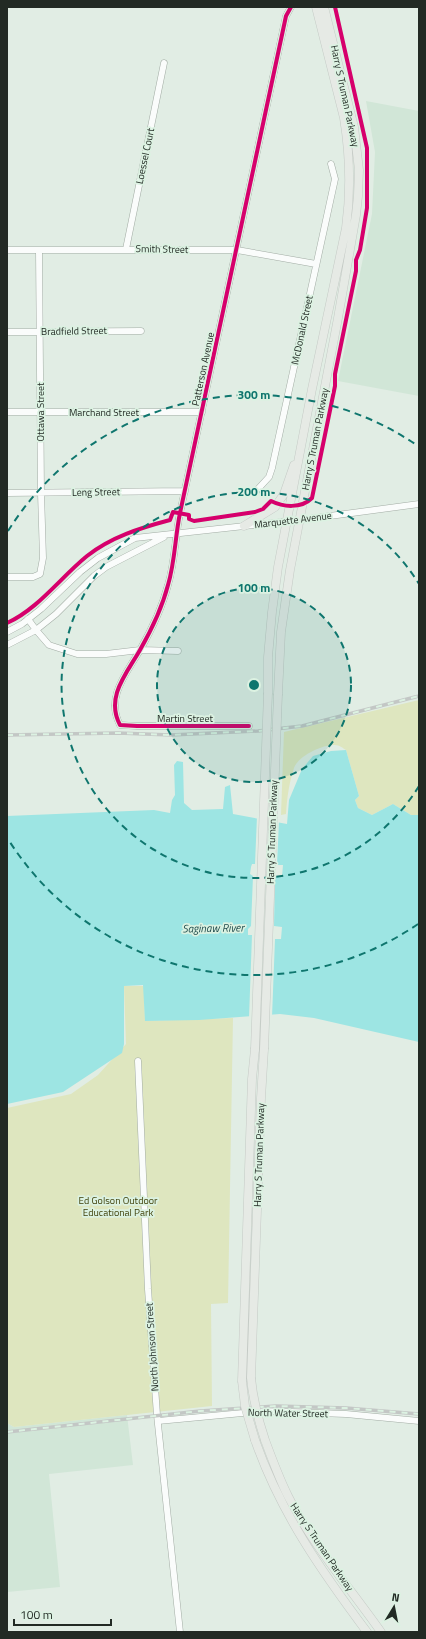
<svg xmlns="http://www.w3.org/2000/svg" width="426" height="1639" font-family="'Titillium Web',sans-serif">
<rect width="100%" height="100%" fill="#e1ede4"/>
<path fill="#d1e6d7" d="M366,101l53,10v285l-81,-15 34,-167 3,-62z
M127,1415l6,50 -84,9 11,113 -53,5v-169l7,4z"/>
<path fill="#dee6bf" d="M419,700v115h-8l-18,-11 -21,11 -14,-7 -3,-8 4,-4 -13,-46c-3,-2 -7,-5 -11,-5 -12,-1 -37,11 -41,23 -5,15 -7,30 -8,46l-5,1 3,-83z
M124,986h20l1,35 88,-3 -5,285 -17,1 1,102 -198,21 -7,-4v-315l64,-14 27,-19 28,-31z"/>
<path fill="#9de5e3" d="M346,750l13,46 -4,4 3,8 14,7 21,-11 18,11h8v227l-105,-24 -34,-4 -81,6 -54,1 -2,-36 -19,1v58l-2,9 -59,39 -56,12v-288l147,-6 16,3 2,-13 3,-5 -1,-30 3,-4 6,1 1,41 8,7 31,-1 2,-22 5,-2 3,29 54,10 2,-24 13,-31 11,-13 18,-5z"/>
<path fill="#e1ede4" d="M257,816l22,4 -2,45h6l-1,12h-7l-1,49 8,1 -1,12h-6l-3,78 -23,1 3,-83h-4v-6l3,-3 2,-50 -3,-2 1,-7 1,-3h3z"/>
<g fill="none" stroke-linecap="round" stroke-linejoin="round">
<defs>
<path id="minor" d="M126,249l38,-186
M7,250h230l79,14
M7,332l134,-1
M7,412h195
M257,490l12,-13 3,-9 63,-289 -4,-15
M7,493l178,-2
M7,577h26l7,-3 3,-16 -2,-65 -2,-243
M28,619l8,11 13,15 28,9h29l34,-4 38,1
M7,632l15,-8 19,-15 39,-37 18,-14 37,-20 165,-18 119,-16
M7,645l29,-15 20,-16 38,-38 12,-9 58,-30
M249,726h-112l-17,-1c-15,-28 7,-52 20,-75 12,-21 22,-42 28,-65 7,-23 7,-48 12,-72l106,-497 5,-9
M138,1061l10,228 9,126 23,217
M158,1421l105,-10 83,3 73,7"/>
<path id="major" d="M244,526l31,-19 9,-13 10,-29
M268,693v-36l4,-45 6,-45 34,-178 34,-161c5,-37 4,-73 -2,-110l-28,-111
M278,694l3,-62 9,-62 48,-252 18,-103 2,-19 1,-26 -5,-43 -30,-120
M251,1378l10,-280 3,-49
M242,1381l10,-302 3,-30
M255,1440c25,72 67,132 112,192
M265,1440c7,19 14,38 23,56 24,48 62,92 93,136"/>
</defs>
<use href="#minor" stroke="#a2aca4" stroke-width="7"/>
<use href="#major" stroke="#c4cac5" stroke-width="9"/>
<use href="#minor" stroke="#fafcfb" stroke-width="6"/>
<use href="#major" stroke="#e6eae5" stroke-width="8"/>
<defs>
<path id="rail" d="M7,735l111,-2 53,2 87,-4 44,-5 117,-30
M7,1432l193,-21 76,-5 70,2 73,6"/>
</defs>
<use href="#rail" stroke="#c3c7c5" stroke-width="3.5"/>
<use href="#rail" stroke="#dcf2e2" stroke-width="2" stroke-dasharray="6" stroke-linecap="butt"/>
<defs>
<path id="major-bridge" d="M255,1049l13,-356
M264,1049l14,-355
M251,1378c2,22 7,41 14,62
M242,1381l3,25 10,34"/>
</defs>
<use href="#major-bridge" stroke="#c4cac5" stroke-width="9" stroke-linecap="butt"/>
<use href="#major-bridge" stroke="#e6eae5" stroke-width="8"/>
<defs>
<path id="cycleway" d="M7,623c31,-14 53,-45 80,-67 24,-19 53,-28 83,-36l3,-8 16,3v4l5,2 61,-9 8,-3 8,-8c12,6 30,8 41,-3l23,-112v-12l21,-103v-11l4,-10 7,-42v-60l-32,-141
M249,726h-112l-17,-1c-15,-28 7,-52 20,-75 12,-21 22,-42 28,-65 7,-23 7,-48 12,-72l106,-497 5,-9"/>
</defs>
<use href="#cycleway" stroke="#dcf2e2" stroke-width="6"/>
<use href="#cycleway" stroke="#d6006c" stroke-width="4"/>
</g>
<circle cx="254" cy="685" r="97" fill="#0f766e" fill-opacity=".12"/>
<g fill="none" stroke="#0f766e" stroke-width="2" stroke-dasharray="7 5">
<circle cx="254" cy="685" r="97"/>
<path d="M419 786A193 193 0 1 1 419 584"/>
<path d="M418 924A290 290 0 0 1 8 839M8 531A290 290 0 0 1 418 446"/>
</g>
<g text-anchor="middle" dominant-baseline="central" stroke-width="3.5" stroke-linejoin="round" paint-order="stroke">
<g font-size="10" fill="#222a24" stroke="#dcf2e2">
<text transform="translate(345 96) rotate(78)">Harry S Truman Parkway</text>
<text transform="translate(145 156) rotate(-78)">Loessel Court</text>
<text transform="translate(162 249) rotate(1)">Smith Street</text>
<text transform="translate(302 330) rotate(-78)">McDonald Street</text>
<text transform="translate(74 331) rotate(-1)">Bradfield Street</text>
<text transform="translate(203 369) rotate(-78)">Patterson Avenue</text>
<text transform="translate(40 412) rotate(-90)">Ottawa Street</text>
<text x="104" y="412">Marchand Street</text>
<text transform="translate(315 439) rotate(-79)">Harry S Truman Parkway</text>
<text transform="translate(96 492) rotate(-1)">Leng Street</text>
<text transform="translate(293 520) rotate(-7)">Marquette Avenue</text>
<text x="185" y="718">Martin Street</text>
<text transform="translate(272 832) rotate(-88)">Harry S Truman Parkway</text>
<text transform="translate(259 1155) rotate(-88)">Harry S Truman Parkway</text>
<text transform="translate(152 1347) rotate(-94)">North Johnson Street</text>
<text transform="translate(288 1413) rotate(1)">North Water Street</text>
<text transform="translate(322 1547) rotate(56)">Harry S Truman Parkway</text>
</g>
<g font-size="10" fill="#40420b" stroke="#dcf2e2">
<text x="118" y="1200">Ed Golson Outdoor<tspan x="118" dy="12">Educational Park</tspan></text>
</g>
<g font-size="11" font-style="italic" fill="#1f4b4c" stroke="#dcf2e2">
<text transform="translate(213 928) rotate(-1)">Saginaw River</text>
</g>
</g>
<circle cx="254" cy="685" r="6" fill="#0f766e" stroke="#dcf2e2" stroke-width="2"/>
<g font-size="12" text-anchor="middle" font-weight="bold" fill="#0f766e" stroke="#dcf2e2" stroke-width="3.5" stroke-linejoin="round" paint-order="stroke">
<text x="254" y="399">300 m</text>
<text x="254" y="496">200 m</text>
<text x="254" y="592">100 m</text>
</g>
<rect width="426" height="1639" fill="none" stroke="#222a24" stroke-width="16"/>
<g transform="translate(394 1607) rotate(10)" stroke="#dcf2e2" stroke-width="3" paint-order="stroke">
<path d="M0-3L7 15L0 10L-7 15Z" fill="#222a24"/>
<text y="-6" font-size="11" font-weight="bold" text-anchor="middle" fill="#222a24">N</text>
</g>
<path d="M14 1619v6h97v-6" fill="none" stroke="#222a24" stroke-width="2"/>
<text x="20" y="1619" font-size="12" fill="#222a24" stroke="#dcf2e2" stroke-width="3" paint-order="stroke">100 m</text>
</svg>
